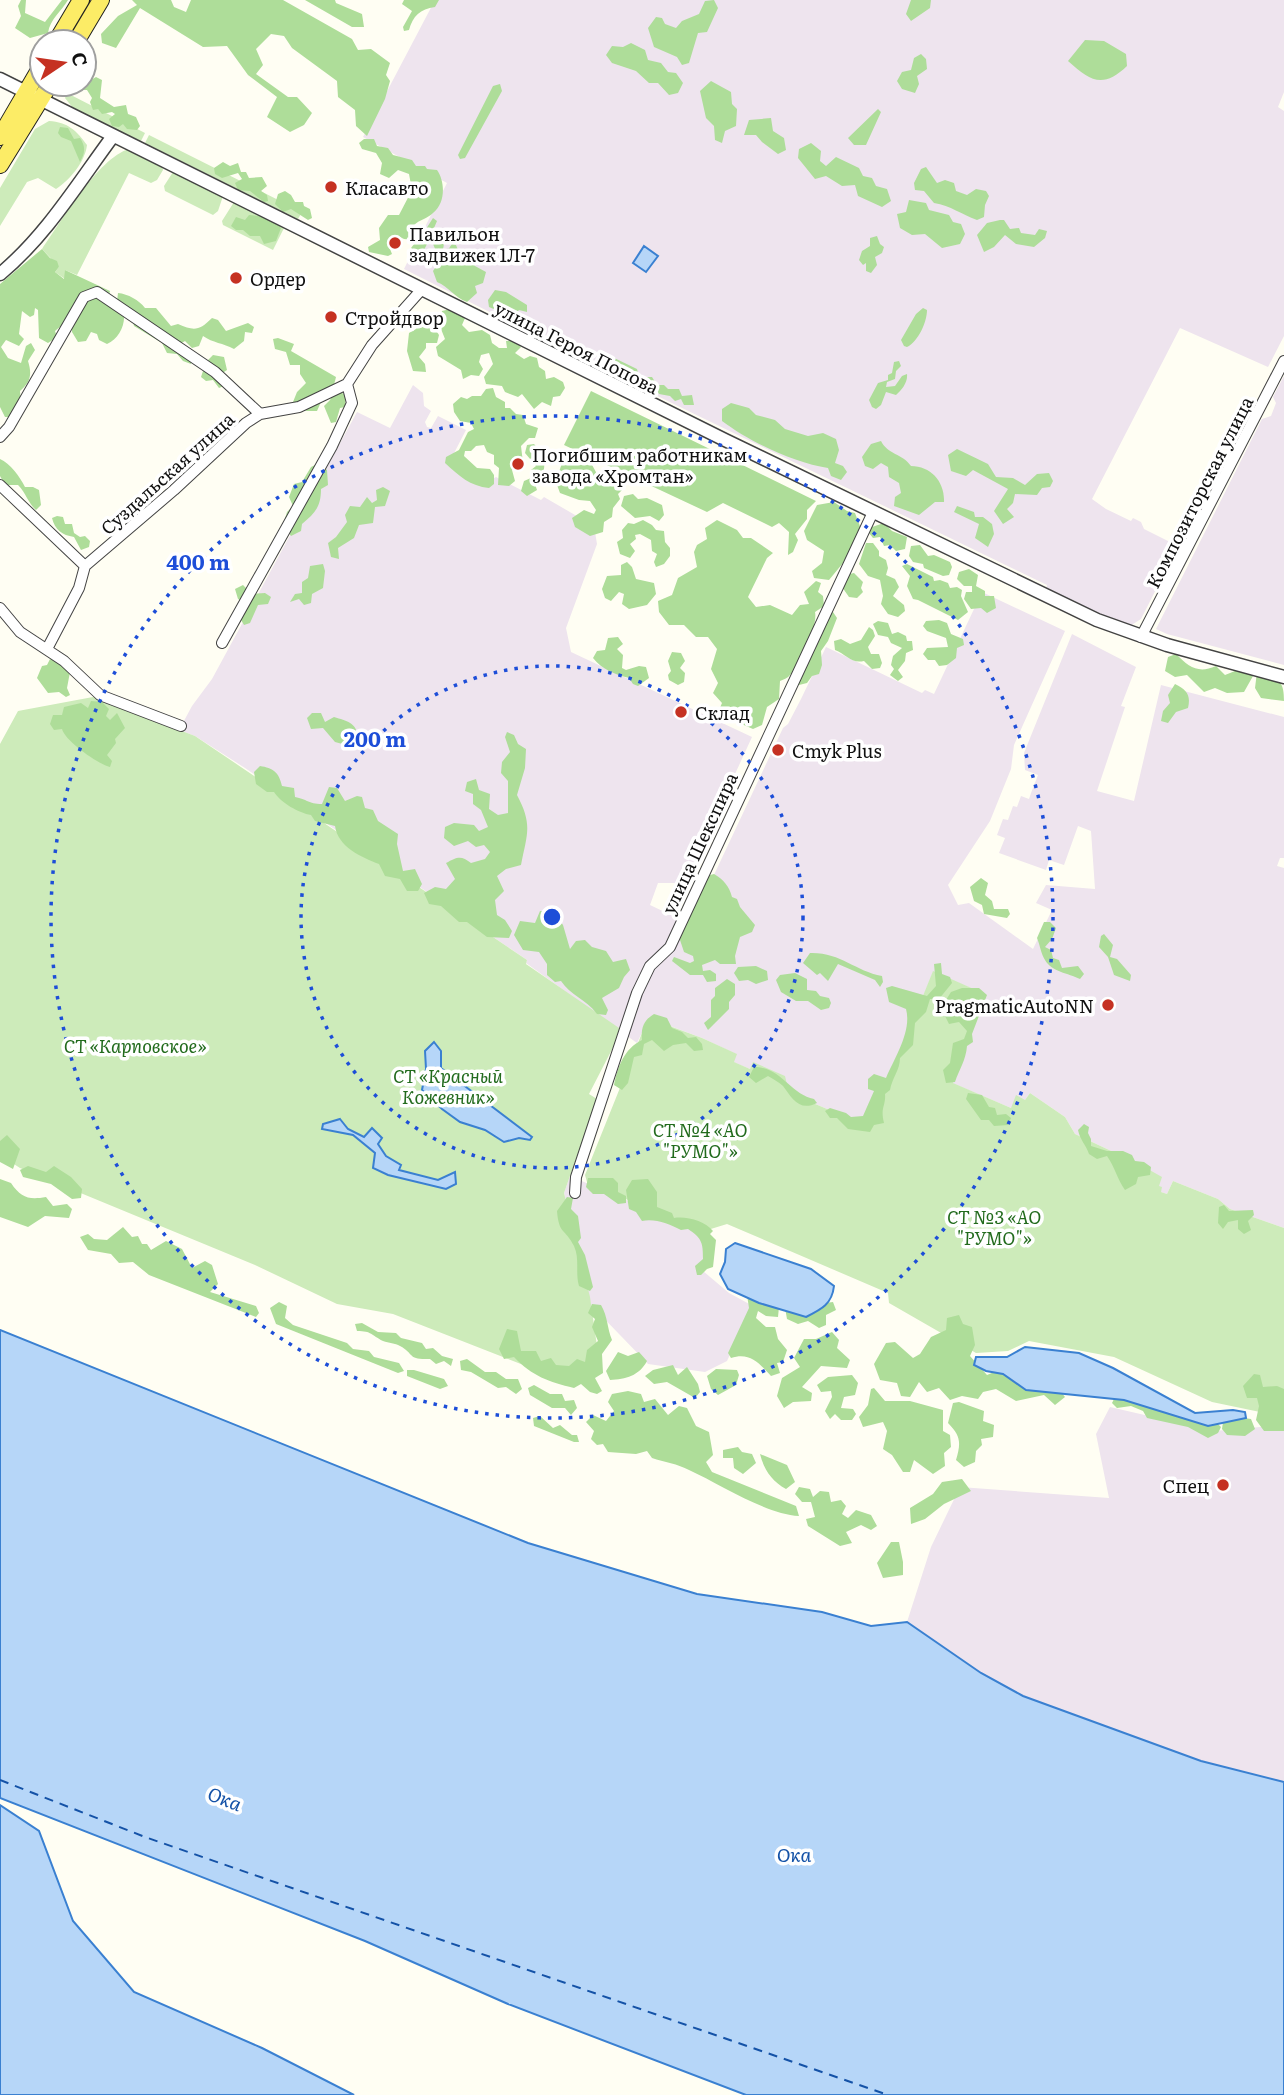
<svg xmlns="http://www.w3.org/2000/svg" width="1284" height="2095" font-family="Literata,serif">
<rect width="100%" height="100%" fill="#fffef3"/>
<path fill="#eee4ee" d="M435,0h849v92l-6,15 6,4v225l-16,31 -88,-39 -88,171 14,10 25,12 2,-3 8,4 3,7 34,17 -37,73 -11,7 -6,-1 -78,-35 1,-5 -404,-196 -239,-120 43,-86 -84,-46z
M1284,376v289l-117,-31 -11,-5 106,-210 9,-3 5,-13 -3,-6z
M413,385l10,8 1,13 7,5 -6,11 2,5 4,1 7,-12 28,14 -15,29 38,22 7,-4 45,23 3,-3 50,29 3,18 -31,84 5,24 181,85 -67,146h-27l-8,22 44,21 19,-49 70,-149 5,-4 13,-25 25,-52 96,46 3,-3 9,4 48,-102 83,39 -51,114 -3,24 -21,52 -42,64 10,20 11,-2 64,46 19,-39 -16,-7 10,-18 49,4 -4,-58 -13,-5 -14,39 -15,-5 -3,10 -47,-17 6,-15 -8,-3 6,-16 5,1 5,-14 4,1 4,-11 8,3 2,-6 7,-18 -13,-5 -1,-17 48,-119 64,33 -15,39 4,1 -28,84 37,10 27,-116 123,32v141h-4l-3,8 7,2v360l-54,-19 -12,-10 -45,-18 -6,13 -6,-2 -13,-21 -9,-7 -64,-30 -10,-17 -35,-24 -5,7 -14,8 -59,-25 33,-89 -52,-22 -63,155 -81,-34 -36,-30 -3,6 -17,-7 3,-8 -34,-16 -53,-20 -12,25 -111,-80 1,-3 -282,-192 -50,-32 -16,-6 13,-24 20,-27 145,-267 33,16z
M570,1176l131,56 9,7 -7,32 26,22 24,13 -26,55 -22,11 -57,-8 -57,-59 -27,-112z
M1110,1407l104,24 70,-6v357l-83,-21 -178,-65 -42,-23 -74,-51 24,-75 29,-60 149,11 -13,-64z"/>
<path fill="#cdebba" d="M67,93l78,40 -4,8 -68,-33 -8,-10z
M49,121c19,1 28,10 38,24 -2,17 -17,35 -31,44l-18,-11 -11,4 -27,44v-38l35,-59z
M149,135l153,77 -4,7 -153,-76z
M129,149l33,17 1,4 -6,10 -6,3 -22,-10 -52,102 -12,-5v9l-10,-7 4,-5 -17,-18c19,-27 56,-91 87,-100z
M173,172h4l46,24 -5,15 -5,4 -48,-24 -1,-5z
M234,202l51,24 -12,24 -50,-25 -1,-4z
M93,697l102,39 332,224 -1,4 96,66 -33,64 8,5 -33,94 26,104 10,70 -28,17 -179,-70 -56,-10 -82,-39 -235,-97 -20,-13v-411l18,-33z
M933,971l52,23 -32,89 58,25 5,-13 9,5 5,-7 35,24 10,17 64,30 23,13 -3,9 3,1 -1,5 6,2 6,-13 45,18 12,10 54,19v189l-72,-15 -98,-45 -85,-16 -21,10 -32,2 -87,-50 -1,-10 -161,-69 -26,8 -114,-50 -2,-7 63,-157 54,20 35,16 -3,8 16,7 3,-7 32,14 4,17 81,34z"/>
<path fill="#aedd99" d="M21,0h5l-1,13 20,9 17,-22h6c-7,12 -18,19 -20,33l-18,5 -15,-10 6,-12 -3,-10z
M132,0h39l3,7 12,5 5,-12h92l69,39 6,11 13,-1 19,14 -4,12 4,6 -5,18 -18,37 -11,-10 -1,-16 -17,-13 -1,-16 -45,-33 -8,-12 -13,-2 -15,15 7,16 -7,9 32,23h9l15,16 -8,12 -14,7 -23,-15 10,-20 -29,-22 -21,-29 -24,1 -63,-39 -24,40 -14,-5 -1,-9 17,-18 19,-11z
M305,0h30l1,3 26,11 2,13h-12z
M404,0h35l-4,7c-15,2 -22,9 -26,23l-5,1 -1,-4 9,-16 -10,-7z
M714,0l4,8 -11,24 -9,1 -9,30 -7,2 -5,-8 -23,-10 -6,-19 8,-11 6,1 3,6 11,4 6,-7 17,-7 6,-13z
M911,0h20l-1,8 -19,13 -5,-7z
M1085,40l19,1 22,13 1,12c-24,23 -37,15 -59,-5z
M631,43l14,7 3,10 13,3 7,9 8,1 7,10 -5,10 -9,2 -11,-12h-9l-13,-12 -24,-8 -6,-8 6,-9 11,1z
M921,54l5,5 1,10 -10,7 2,8 -4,9 -13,-4 -5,-8 5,-9 9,-2 3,-12z
M96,77l6,3 -2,18 14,9 12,-2 2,9 8,3 4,9 -3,4 -10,-1 -4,-5 -4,3 -7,-1 -3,-7 6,-5 -3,-2 -10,2 -4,-5 -5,1 -3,-8 2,-4 -5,-8h-9l-6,-6h12v-5l5,2z
M711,81l20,11 1,12 5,5 -1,17 -11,5 -3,12 -7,-3 -1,-14 -8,-8 -6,-27z
M500,84l2,7 -37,67 -5,1 -2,-4 35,-69z
M878,109l3,3 -15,33h-12l-6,-7z
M771,118l2,13 11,7 2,12 -8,4 -16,-12 -6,-7h-12l5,-15z
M60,127l8,1 6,11 6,-1c6,9 5,15 0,24l-9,-21 -10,-4 -3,-4z
M364,139h10l3,7 11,2 5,7 19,5 4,6h9l2,3 10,1c8,11 9,33 -4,43 -6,6 -13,6 -20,13l1,14 -10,-1 -8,-4 -6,3 -2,6 4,10 -4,2 -19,-4 -1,-5 12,-7 -1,-12 9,-13h11l13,-25 -3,-16 -11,-4 -9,8 -9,-4 2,-11 -6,-10 -14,-4 -3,-6z
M811,143l10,8 -1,10 6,5 10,-9 23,11 4,8 9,2 4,8 11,3 4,12 -9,6 -24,-11 -3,-11 -13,1 -16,-10 -11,3 -17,-21 1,-9z
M223,162l7,4 8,-3 3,9h5l3,6 13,-1 5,9 -6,5 6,4 1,6 -4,1 -14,-11 -12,-1 -3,-7 7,-4 -4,-6 -16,5 -7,-4 -1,-6z
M926,167l11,16 8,-3 9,3 2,8 11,4 9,-6 10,2 3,5 -4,9 -1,12 -7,3c-16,-6 -26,-14 -43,-17l-10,-12 -9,-1 -1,-7 7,-14z
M285,191l6,4 4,7h8l1,4 6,3 2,9 -4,2 -17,-11 -8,3 -8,-8 3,-10z
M909,200l17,3 3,7 20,5 4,7 8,2 4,10 -5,10 -18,4 -17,-14 -13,1 -12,-7 -3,-14 9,-2z
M249,215c12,1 25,3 32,13l-5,13 -12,3 -4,-8h-10l-7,-6h-7l-5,-4 5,-9 9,3z
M433,218l4,3 -3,7c9,7 12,14 8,24l-6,-1 -3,-7h-6l-3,6 -8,3 -5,-5 7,-9 9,-2 -1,-8z
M1000,220h4l6,9 9,-1 2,5 14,2 4,-6 8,2 -2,7 -11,9 -18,-3 -11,-9 -11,12 -10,5 -7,-17 10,-12z
M877,236l3,8 4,3 -2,6 -7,4 2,8 -6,8 -5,-2v-8l-3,2 -4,-5 3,-9 8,-5v-8z
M452,244l4,1 4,10 12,4 3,7 11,6 -3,11 -8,3 2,7 -10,9c-13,-5 -18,-15 -30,-20l-4,-11z
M42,249l8,9 7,3 2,6 -4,5 9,7 1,-9 45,21 -3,12 17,11c1,13 -6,25 -17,30l-8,-4 -2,-6 -6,-2 -5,9 -8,1 -6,-10v-9l-5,-2 -12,10 2,6 -9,6 -9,-5 -1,-28 -3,-2 -1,7 -4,2 -8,-6 -3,23 5,5 -5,7 -13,-6 -5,7 7,11 13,5 5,-17 5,-3 4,7 -7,11c4,13 3,21 -8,30l1,14 -9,12h-7l-5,-10v-123z
M495,290l11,2 21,13v7l-8,-2 -9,10 -6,-3v-8l-8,1 -7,-3 -1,-7z
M118,293c10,1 21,7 27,15h11l15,18 7,-2c16,7 21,7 34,-6l6,2 8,11 22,-8 6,4 -2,6 -7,-1 -1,9 -10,8c-11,-6 -21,-6 -31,-13l-4,10 -7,2 -7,-7 -7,4 14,13 -1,6 -8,-3 -6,-7 -10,-1 -5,-10 -28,-17 -2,-7 -15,-17z
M923,308l4,2c0,12 -9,32 -20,37l-3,-1 -3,-6 15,-26z
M450,309l15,9 -3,7 7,7 13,-2 8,5 2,8 7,5h8l-1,-7h9l6,6 -6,6 9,6 6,-3 7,2 2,9 6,4 1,8 8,-2 9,5 2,6 -5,8 -7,1 -2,9 -9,-4 -8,7 -12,-15 -4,3 -13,-5 -3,-6 -16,-2 -2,-7 9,-13 -4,-11 -8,2 -2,7 4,7 -4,7 -8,-1 -8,4 -2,-9 -23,-14 -2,-9 9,-8 -6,-15 3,-13z
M428,312l8,8 -1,9 4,6 -2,8h-11v5l-7,9 6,7 1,8 -13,-1 -6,-20 2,-18 7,-4 3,-11z
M278,338l16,6 -3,7 45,26 -2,8 -15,10 2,7 -4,9h-10l-13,-4 -1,-5 4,-10 9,-9 -6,-9v-9h-10l-4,-13 -11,-3 -2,-10z
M213,355l11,2 3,13 -3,2 2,13 -7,3 -6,-8 -7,1 -5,-4 2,-6 11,-1 -6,-10z
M608,355l29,14 2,8 -5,3 -36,-18 1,-6z
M899,361l2,5 -5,5 -1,8 -8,3 -1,5 9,-1 7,-10 5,-2c1,8 -5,16 -11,21l-10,-3 -5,13 -5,4 -4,-2 -3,-7 9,-17 10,-3v-5l4,-2 2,-11z
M643,377h9l5,8h7l4,4h11l3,7 10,-1 2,10h-10l-3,-6 -6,2 -5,-5 -11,-2 -4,-6 -11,-2z
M493,388l3,9 9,5v6h5l6,6 7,1 3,9 12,4 -3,10h-6l-8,8 2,17 -11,7 3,11 -6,5 -11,-1 1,-17 -5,-4v-9l-7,-3 -3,-7 -8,1 -5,5h-6l-1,5 13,12 13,1 4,6v9l-5,4c-19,-2 -30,-12 -44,-25l1,-6 13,-7 9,-18 6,-3 -3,-6 -11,-2 -6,-9 -1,-8 8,-7 6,2 5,-3h9l5,-7z
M336,390l10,5 -1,12 -5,1 -4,14 -5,1 -7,-17 6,-6z
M591,391l225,110 -9,9v9l-12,15 3,6 -5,12 -5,3 1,-23 -10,-9 -7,4 -49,-24 -16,9 -143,-67z
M731,403l18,5 7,7 19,5 10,9 23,7 15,-3 13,6 3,11 -4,13 8,3 4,6 -6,8 -10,-4 -3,-8c-34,-5 -78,-26 -106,-47v-12z
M881,441c6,13 22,13 30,25 20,0 34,16 33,36h-9l-16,13 -25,-9 1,-9 6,-4 -2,-10 -10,-6 -1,-10 -7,-4 -8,6 -8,-3 -3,-9 9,-13z
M534,444c11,12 13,20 7,35l-7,2 3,9 -10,6 -6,-5 3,-10 7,-3v-8l5,-4 -11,-13 2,-8z
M957,449l31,15 8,13 17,1 12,7 12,-11 12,-1 4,8 -3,6 -8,1 -5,7 -22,-1 -2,9 -6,6 7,8 -11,7 -9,-13 14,-22 -35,-19 -7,6 -15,-5 -3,-16z
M575,455l16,8 6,11 6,-1 6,6 8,-2 6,12 -5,5 2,5 -7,9 -1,9 -8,5 -1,10 -13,4 -15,-9 -3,-9 12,-8 10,4 2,-4 -6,-9 -11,-1 -19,-7 -3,-8 5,-3 -3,-10 3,-9z
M0,459c10,4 20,18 25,28h8l6,3 2,15 -5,5c-8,-7 -10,-17 -18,-25h-13l-5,-9z
M319,463l8,7 1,15 -7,4c0,18 -6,24 -19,35l-1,7 -10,5 -8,-11 4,-13 6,-6 -4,-9 5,-13 8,-2 9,-15z
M383,487l7,4 -5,15 -10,1 -2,16 -14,2 -5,13 -16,10 1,11 -8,-2 -3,-14 8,-6 11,-15 -2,-7 5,-9 10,1 7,-10 5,6 5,-3 -1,-10z
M633,494l5,5 9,-1 15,7 2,10 -5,6 -9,-5 -15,2 -14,-12 3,-10z
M834,502l13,9 8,2 6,16 -18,34 -14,17 -15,-2 -2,-7 10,-8 2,-12 -17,-11 -3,-9 13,-26z
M957,506l17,6 1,5h8l9,7 2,10 -6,13 -13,-9 4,-14 -25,-12z
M57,516l6,1 2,7h7l2,9 6,4 5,-1 5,5 -1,6 -8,3 -7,-13c-12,-2 -19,-7 -22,-19z
M643,520l9,5 4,5 8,1 1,11 5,6v8l-6,8 -8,3 -2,-5 3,-8 -5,-3 -1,-11 -11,-6 -5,1 1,4 -6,5 5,7 -5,7 -10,-4 -3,-12 6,-4 -1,-8 6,-7 6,1z
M717,520l20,10 6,8h8l22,15 -6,5 -19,39 8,10 14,-2 22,10 8,-10 9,-1 -5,-12 12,-11 5,2 -3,9 5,4 1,10 -9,6c3,14 -14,53 -25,63 -2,3 -6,4 -10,6l-1,18 -12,8 -5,18 -9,4 -30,-13 -4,-6 3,-7 -9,-10 5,-10 -7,-14 6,-20 -9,-12h-12l-12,-12h-15l-10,-13 -1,-11 14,-6 6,-17 19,-11 -3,-15 3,-7 10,-6 -2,-11z
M884,523l8,8 15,6 -2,12 -9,2 -6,-6 -6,1 -4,-9 -7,1 -4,-5 3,-6z
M866,543h7l6,8v5l7,4 2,8 -2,7 9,4 4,8 -6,9 11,9 1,6 -7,6 -10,-3 -7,-10 2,-8 -3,-16 -12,-4 -9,-12z
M920,545l8,11 6,-1 16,7 2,5 -3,8 -6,1 -19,-8 -1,-4 -10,-2 -4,-6 2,-10z
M627,562l5,5 4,12 18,4 2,11 -9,11 -18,4 -7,-5 2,-10 -5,-2 -8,9 -6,-3 -3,-9 5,-13 14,-1v-10z
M323,564l2,7 -2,17 -11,6 -1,9 -7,2 -5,-6 -9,3 5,-8 7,-1v-11l6,-4 2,-12z
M907,564l26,13 1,4 6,-1 8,3 2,5 7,-1 5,3 -1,6 7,16 -10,8 -40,-20 -5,-1 -6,-13 3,-10 -8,-10z
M969,569l9,6 -2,11 9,5v5h9l2,12 -9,5 -6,-5 -10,1 -7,-10 2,-7h6v-6h-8l-7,-7 2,-7z
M854,573l9,9 -2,6 2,4 -6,6 -8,-1 -7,-10 3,-12z
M243,585l9,9 13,-1 6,4 -3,7 -10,1 -8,18 -6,2 -3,-5 7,-16 -10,-5 -3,-10z
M831,609l6,9 -9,23 -7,10 1,14 -3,9 -7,2 -5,7 -8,2v-9l5,-2 -2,-12z
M939,620l8,3 4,11 12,5 1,6 -7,3 -1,10 -9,7 -8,1 -4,-6h-7l-5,-6 4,-6 21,-1 -2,-9 -19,-7 -4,-5 3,-5z
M878,621l10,2 4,11 6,-2 8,4 1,5h5l1,9 -7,3 -1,8 -7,9 5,7 -5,4 -8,-6 4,-6 -3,-4 2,-9 9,-8 -11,-5 -3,-6 -10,-2 -5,-11z
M869,627l4,3 2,6 -7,11 3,7h8l3,9 -2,5 -8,1 -8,-8c-13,3 -18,-7 -29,-11l-1,-9 7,-2 9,5 11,-4z
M618,637l5,7 -6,5 6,6 -1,13 4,2 13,-4 7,1 3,11 -11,8 -5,-2 -4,-6c-15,-4 -26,-8 -36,-20l4,-7 8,-1 3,-12z
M672,652l9,1 4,8 -5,7 5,5 -1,9 -6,3 -9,-5 -1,-5 3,-4 -3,-10z
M1176,654c13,13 22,20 40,12l9,9 15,-6 13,7 -9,16 -17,1 -12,-5 -11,4 -17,-17 -12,2 -10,-6 3,-14z
M50,659l14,5 6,8 -3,16 3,7 -4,2 -7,-5 -11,1 -11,-15 5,-12 5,-1z
M1257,672c20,8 27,5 27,29l-23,-3 -6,-10z
M1175,684c12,6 16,11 13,24l-12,4 -8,11 -7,-2 2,-10 7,-8 -2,-8z
M91,701l11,1 7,7 -3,7 4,4 7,-7 8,15 -10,11 1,4 -9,12 5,6 -2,6c-12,-3 -45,-26 -48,-38l-8,1 -4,-6 3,-9h9l2,-8 17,-4 7,5z
M312,713h9l4,9 9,-5c13,4 22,5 24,20l-12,8 -11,-3 -12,-14 -12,1 -4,-11z
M507,732l7,3 4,9 8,5 -1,19 -8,27c16,30 10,39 4,70l-15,4 -9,7 7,15 -9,9 2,15 8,5 7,11 -3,7 -22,-1 -20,-15h-8l-18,-16 -12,-2 -5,-11 11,-6 11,2 9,-10 -9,-16c11,-6 15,-8 25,0l14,-4 5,-7 -6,-7 -8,2 -8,-6 -14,5 -10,-8 1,-11 9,-4 20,2 5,6 9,-4 -7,-17 -8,-6v-10l-8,-3 2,-9 9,-3 3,11 11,4 -1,15 9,6 10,-2v-32l-7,-8 1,-11 8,-10 -5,-15z
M260,766c13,2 19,6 22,20l12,2 1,9c12,2 13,7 27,7l7,-17 8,1 8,13 12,-5 5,1 3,11 8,2 5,11 20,13 -1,10 6,27 12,-2 7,15 -4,7h-11l-7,-12 -15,-3 -6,-12c-18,-7 -41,-17 -44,-38l-20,-5 -4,-6c-12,-2 -30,-12 -37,-23h-7l-11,-8 -2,-12z
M714,874c10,6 15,12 18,23l5,2 3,8 15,18 -3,7 -12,5 -5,19 1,8h-16l-5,-4 -13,5 1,6 7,-1 6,4v7l-9,1 -4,-7h-13l-18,-14 2,-4 16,6 4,-2 -1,-5 -9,-4 -6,-18 28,-58z
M981,878l7,5 -3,12 7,6 2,8h14l2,5 -3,4 -23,-4 -2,-9 -8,-4 -4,-14z
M540,911l13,1 10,13 7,24 6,-8 9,-1 7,7 14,4 7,11 13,-3 4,11 -6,7 -5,11 -17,10 6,12 -2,5 -9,-1c-11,-15 -27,-19 -36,-33l-6,1 -8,-7v-11l-8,-12 -16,-2 -9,-15 6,-14 15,2z
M1044,922h6l6,6 -4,11 -7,8 6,3 2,8 6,2 3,8 16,-2 6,8 -4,5c-12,-6 -28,-7 -35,-19 -4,-6 -5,-15 -8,-22z
M1104,934l9,11 -3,12 7,2 14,16 -1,6 -16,-6 -6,-18 -9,-10 2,-11z
M810,953c30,-1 45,18 72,23l1,6 -3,5 -5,-7 -37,-16 -10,17 -8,-8 -3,2 -14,-12z
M941,963l1,11 8,3 2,6 -13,16h-9l-4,13 -11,11 -2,22 -13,13c0,12 -8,20 -10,32l-5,4c1,12 -5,13 -1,29l-10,2 -4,7 -22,-3 -11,-11h-7l-5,-7 5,-3 16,5 5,4 12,-1 11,-25 -6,-2v-10l6,-5 12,4c9,-21 26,-47 20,-69l-17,-7 -3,-14 6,-2 35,10 9,-10 -2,-22z
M756,966l11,5 1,9 -12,4 -8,-4 -9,1 -5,-8 4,-6z
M795,973l12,6v11l9,1 4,5 9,2 2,5 -2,5 -8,2 -13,-9h-12l-15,-9 -5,-12 4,-5z
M727,979l8,5v11l-6,7v7l-21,21 -4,-7 7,-6v-17l4,-4v-8z
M962,988h17l8,7 -15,39 1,8 -6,4c-1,14 -8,24 -12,36l-9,1 -3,-13 7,-7 3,-20 11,-4 3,-8 -8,-9 -10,2 -4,-8 6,-5 -5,-11 5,-8z
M654,1014l13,4 5,10 10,4 6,6 8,-1 6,7 1,6 -9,1 -8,-8 -13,2 -9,6 -12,-11 -8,4 -2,11 -8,2 -6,26 -6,7 -8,-5c4,-19 10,-36 28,-45 -1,-12 1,-19 12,-26z
M754,1067c27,0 37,28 60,32l3,4c-18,9 -25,-5 -34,-17 -4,-4 -10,-7 -15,-10l-12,7 -7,-6z
M968,1093l14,2 7,12 6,1 2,7 9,-1 5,4 -3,7 -14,1 -5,-6h-8l-15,-21z
M1084,1124l5,3 -1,6 3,6v7l16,5h16l9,4 3,6 9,1 7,5 -1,8 -12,2 -2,7 -11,6c-8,-11 -10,-23 -18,-34l-10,3 -8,-5c-3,-9 -9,-14 -11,-24z
M7,1135l13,14 -7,20 -13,-7v-21z
M28,1166l18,6 8,-6 17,11 11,12 -1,9 -9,1 -21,-15 -28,-7 -3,-7z
M588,1178h25l5,5v9l8,4v7l-8,1 -14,-10h-11l-7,-7z
M0,1179l11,4c10,15 18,17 35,14l7,9 14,-2 5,5 -3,9 -24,-2 -17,11 -28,-10z
M648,1179l9,13v15l15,6 2,5c13,-2 31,3 39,13l-3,3 6,6 -3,27 -6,2 -6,6h-4l-2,-9 8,-7c0,-16 -1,-21 -15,-30l-7,1c-11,-6 -27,-12 -39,-9l-6,-9 -7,-3 -3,-19 6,-10z
M567,1197l6,1 -2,11 7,7 3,22 -3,4 7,13 8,32 -3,4 -11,-5c-4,-14 1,-27 -5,-40 -9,-18 -15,-11 -17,-35z
M1224,1205l5,6 24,-1 1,5 -6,6 3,9 -7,4 -6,-5v-9l-10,2 -5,7 -5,-6 1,-16z
M123,1227l9,10 6,-1 4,8h5l4,6 15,-9 16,8 10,19 13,-7 7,4 6,19 -8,8 46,14 3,7 -3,4 -107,-42 -16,-13 -14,1 -8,-9 -23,-4 -8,-13 8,-3 6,5 13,1z
M747,1295l32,12 -1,10 -12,-1 -8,-5 -2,7 10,9h9l3,12 9,11 -4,12 -6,1 3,10 -9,3c-12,-13 -21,-24 -40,-18l-3,-5 21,-45z
M279,1302l8,4 -2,12 8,7 54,18 6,6 16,2 5,6 25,6 5,8 -6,2 -122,-49 -6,-16z
M833,1302l3,8 -10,5v10l-7,3 -11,-7 -10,3 -11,-5 -2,-11z
M592,1304l9,1c7,12 6,23 11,35l-10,14 1,19 -8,5 7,13 -5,3 -7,-2 -9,-8 -7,4c-25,-6 -42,-12 -60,-31l-10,2 -5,-10 8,-20 10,2 4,20h15l5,10 10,-3 5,7 13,1 8,-7 8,3 2,-12 11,-9 -6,-14 3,-8 -7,-6z
M959,1315l4,9 9,3 3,18 -5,11 17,19 12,-5 59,18 7,9 -10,8 -11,-10 -28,6 -20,-12 -13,3 -5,7 -16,-3 -12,4 -11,-12 -12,4 -8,-10 -9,15 -9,-1 -4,-13 -17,-3 -6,-16 12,-21 9,-1 18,16 7,-4 11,-17 15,-7 1,-12z
M362,1323l16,9 18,1 5,5 21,5 4,6 7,-1 9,8 11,3 -2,7 -7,-5 -8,3 -6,-5c-23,1 -15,-5 -30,-13 -5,-3 -11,-3 -17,-5 -12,-6 -11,-10 -26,-10l-2,-7z
M832,1332l7,8 -2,8 13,12 -3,8 -26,-2 -19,21 10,6 -1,8 -18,1 -9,6 -7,-12 5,-18 18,-11 -6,-9 10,-19h12z
M618,1352l10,4 11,-4 8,9c-8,15 -21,18 -37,19l-4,-9z
M467,1359l18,13h11l10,7h12l4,10 -6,5 -10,-7 -8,1 -27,-16 -10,-2 -1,-9z
M673,1365l5,10 9,-8 11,17 2,8 -5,6 -28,-16 -13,2 -9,-8 8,-6z
M716,1369l21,1 2,5 -3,10 -18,10 -7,-6 -4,-13z
M407,1370h7l30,9 4,7 -8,3 -33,-13z
M1254,1374l6,1 3,12 14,-1 7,3v42h-20l-8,-11 3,-14 -2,-8h-10l-4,-12z
M852,1375l6,8 -3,12 -11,2 -3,11 12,1 3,5 -4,6h-11l-6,-6 -5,5 -5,-8 7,-14 -1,-6 -10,1 -4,-7 11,-8z
M534,1385l16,9h12l3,7 9,-1 3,8 -6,7 -6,-7h-13l-22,-13 -2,-7z
M874,1388l11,13h25l33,9v21l7,4 1,12 -7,6 1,13 -12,8 -19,-14 -4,12h-7l-11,-17 -9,-6 4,-18 -4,-9 -20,5 -4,-10 9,-12 3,-16z
M628,1391l13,3 3,8 11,-3 13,16 11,-9 8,2 9,18 13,6 4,23 -7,7 6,10 84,34 3,10c-34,-2 -79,-32 -110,-46 -11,-6 -25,-8 -37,-12l-5,-7 -11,3 -28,-2 -5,-8 -6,1 -6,-6 3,-8 -8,-9 7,-7 13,6 8,-10 -6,-9 4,-8z
M1115,1397l99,23 7,7 -3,6 -10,5 -20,-11 -41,-9 -4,-7 -12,-5 -14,2 -5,-5z
M959,1402l25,9 -1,10 11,4 -1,12 -12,2 1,6 -6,6 -1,11 -11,5 -8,-7c5,-17 5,-24 -8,-37l5,-20z
M540,1416l13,12 7,-3 12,10h5l2,7h-5l-40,-16 -1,-8z
M1237,1417l14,2 4,10 -10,7 -18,-1 -5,-6 1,-7z
M738,1447l4,5 10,2 4,9 -13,11 -9,-6 -1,-10h-10v-8z
M760,1454l27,11 8,17 -9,7c-14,-8 -22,-19 -26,-35z
M962,1479l9,12 -27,13 -19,15 -14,5 -1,-16 23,-14 9,-12z
M799,1487l11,2 3,8 7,-6 9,1 2,10 10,-2 5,6 -4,8 6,4 8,-8 15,5 6,11 -6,4 -10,-5 -15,7 6,11 -12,3 -32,-20 -2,-7 9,-2 -4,-15h-9l-7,-8z
M891,1542h8l4,20v13l-20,3 -6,-15z"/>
<path fill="#b6d6f8" stroke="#3a80d1" stroke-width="2" d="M644,246l14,10 -12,16 -13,-9z
M434,1042l7,9v17l91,69 -2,3 -11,-2 -15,4 -19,-12 -25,-8 -18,-13 -20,-19 4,-21 -1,-18z
M340,1119l8,10 16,8 8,-9 10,10 -4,6 8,12 15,9 -2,5 39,10 17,-8 1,12 -10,5 -58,-14 -15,-7 2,-15 -22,-18 -31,-6 1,-5z
M735,1243l76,26 23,17c-2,18 -12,23 -28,31l-47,-14 -31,-14 -8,-15 5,-12 1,-13z
M0,1330l528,213 169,51 125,18 49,14 36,-4 74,51 42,23 178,65 83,21v313h-538l-238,-91 -143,-63 -365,-143z
M1025,1347l54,6 34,15 82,45 38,-3 12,2 1,6 -38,8 -84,-26 -98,-10 -23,-16 -17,-3 -12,-6 2,-8h31z
M0,1805l39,26 34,90 61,71 128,56 92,47h-354z"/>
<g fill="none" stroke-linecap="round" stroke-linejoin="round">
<path stroke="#1452a7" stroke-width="2" stroke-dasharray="9 7" stroke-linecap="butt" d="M0,1780l145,57 743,258"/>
<defs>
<path id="minor" d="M0,437l9,-10 75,-130 13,-5 118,80 45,42
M0,485l85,81
M85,566l89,-76 72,-67 14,-9 39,-7 48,-23 25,-39 50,-56
M0,608l20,24 44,29 36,34 81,31
M1141,637l143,-276
M222,643l110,-197 20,-43 -5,-19
M47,649l32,-61 6,-22
M575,1193l1,-16 61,-184 13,-27 20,-19 203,-435"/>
<path id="tertiary" d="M0,79l725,361 372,180 70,25 117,32
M0,274c46,-38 78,-91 113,-138"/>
<path id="primary" d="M56,42l25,-42
M76,42l25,-42
M0,137l42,-72
M0,165l50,-81"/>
</defs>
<use href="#minor" stroke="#434343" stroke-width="12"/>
<use href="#tertiary" stroke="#434343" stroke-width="15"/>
<use href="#primary" stroke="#212121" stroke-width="18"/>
<use href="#minor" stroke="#fff" stroke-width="10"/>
<use href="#tertiary" stroke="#fff" stroke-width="12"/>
<use href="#primary" stroke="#fcec66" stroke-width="16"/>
</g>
<g fill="none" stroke="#1d4ed8" stroke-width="3.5" stroke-dasharray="3.5 7">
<circle cx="552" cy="917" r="251"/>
<circle cx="552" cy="917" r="501"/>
</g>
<g fill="#c53122" stroke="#fff" stroke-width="2.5">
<circle cx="331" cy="187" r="7"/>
<circle cx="395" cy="243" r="7"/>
<circle cx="236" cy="278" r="7"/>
<circle cx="331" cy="317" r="7"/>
<circle cx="518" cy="464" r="7"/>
<circle cx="681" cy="712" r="7"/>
<circle cx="778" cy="750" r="7"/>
<circle cx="1108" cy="1005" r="7"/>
<circle cx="1223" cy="1485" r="7"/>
</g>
<g text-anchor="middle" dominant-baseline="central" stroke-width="7" stroke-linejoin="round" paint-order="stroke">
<g font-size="18" fill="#101010" stroke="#fff" text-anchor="start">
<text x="345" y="187">Класавто</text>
<text x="409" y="233">Павильон<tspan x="409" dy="21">задвижек 1Л-7</tspan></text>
<text x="250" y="278">Ордер</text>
<text x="345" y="317">Стройдвор</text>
<text x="532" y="454">Погибшим работникам<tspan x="532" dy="21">завода «Хромтан»</tspan></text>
<text x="695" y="712">Склад</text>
<text x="792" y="750">Cmyk Plus</text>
<text x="1094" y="1005" text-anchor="end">PragmaticAutoNN</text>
<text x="1209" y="1485" text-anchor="end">Спец</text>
</g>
<g font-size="18" fill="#101010" stroke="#fff">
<text transform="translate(577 347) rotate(27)">улица Героя Попова</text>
<text transform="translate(167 473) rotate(-42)">Суздальская улица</text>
<text transform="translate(1199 492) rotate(-63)">Композиторская улица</text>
<text transform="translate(699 843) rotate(-65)">улица Шекспира</text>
</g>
<g font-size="18" font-style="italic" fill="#226b1d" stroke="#fff">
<text x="135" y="1045">СТ «Карповское»</text>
<text x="448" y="1075">СТ «Красный<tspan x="448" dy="21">Кожевник»</tspan></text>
<text x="700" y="1129">СТ №4 «АО<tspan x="700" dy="21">"РУМО"»</tspan></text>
<text x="994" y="1216">СТ №3 «АО<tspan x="994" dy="21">"РУМО"»</tspan></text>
</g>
<g font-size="19" font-style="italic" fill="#1452a7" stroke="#fff">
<text transform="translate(225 1798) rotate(21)">Ока</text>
<text x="794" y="1854">Ока</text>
</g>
</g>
<circle cx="552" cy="917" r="10" fill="#1d4ed8" stroke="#fff" stroke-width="3.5"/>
<g font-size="21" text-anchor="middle" font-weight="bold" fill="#1d4ed8" stroke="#fff" stroke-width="7" stroke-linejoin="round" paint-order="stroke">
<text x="198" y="570">400 m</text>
<text x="375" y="747">200 m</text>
</g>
<g transform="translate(63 63) rotate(77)"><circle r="33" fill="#ffffff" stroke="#9f9f9f" stroke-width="2"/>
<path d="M0-5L12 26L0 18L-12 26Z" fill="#c53122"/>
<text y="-10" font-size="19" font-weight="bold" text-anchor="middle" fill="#101010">С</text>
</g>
</svg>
